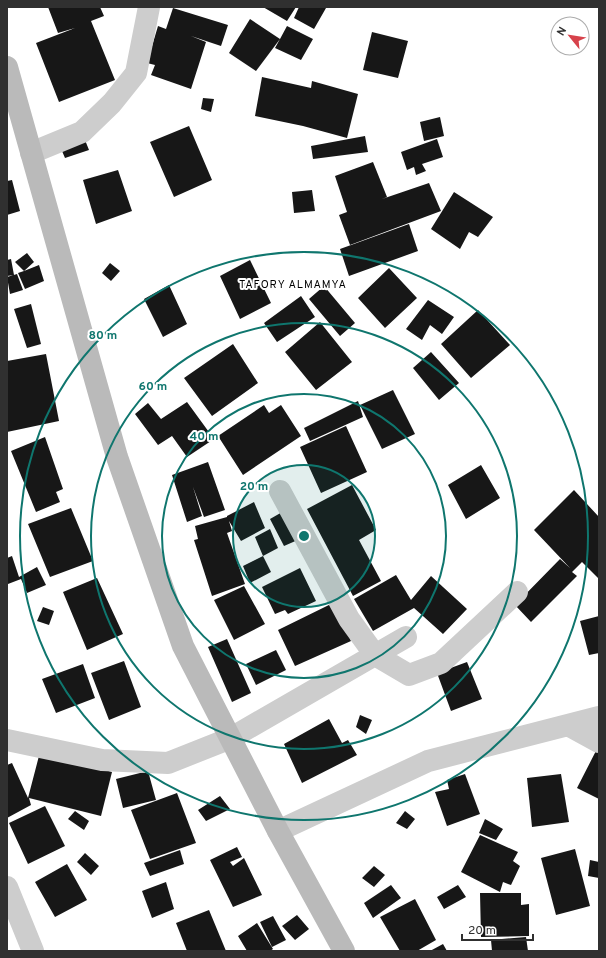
<svg xmlns="http://www.w3.org/2000/svg" width="606" height="958" font-family="Overpass,sans-serif">
<rect width="100%" height="100%" fill="#fff"/>
<path fill="#171717" d="M48,7h52l4,9 -13,5 24,59 -56,22 -23,-59 39,-15 -17,5z
M263,7h33l-9,14z
M299,7h26l1,1 -12,21 -20,-11z
M173,8l55,17 -7,21 -30,-10 15,6 -15,47 -40,-14 4,-10 -8,-2 11,-37 8,3z
M250,19l30,20 7,-13 26,13 -12,21 -26,-12 5,-9 -24,32 -27,-18z
M372,32l36,9 -10,37 -35,-8z
M262,77l49,11 1,-7 46,13 -11,44 -44,-12 -48,-10z
M203,98l11,1 -3,13 -10,-3z
M440,117l4,19 -20,5 -4,-19z
M189,126l23,54 -38,17 -24,-55z
M83,135l6,15 -24,8 -6,-14z
M365,136l3,16 -55,7 -2,-13z
M437,139l6,18 -21,7 4,7 -10,4 -2,-8 -7,3 -6,-18z
M373,162l14,35 -5,2 47,-16 12,28 -91,34 -11,-30 8,-3 -12,-36z
M118,170l14,41 -36,13 -13,-44z
M12,180l8,31 -13,4v-34z
M312,190l3,21 -21,2 -2,-21z
M454,192l39,25 -15,20 -9,-5 -9,17 -29,-20z
M409,224l9,27 -69,25 -9,-27z
M27,253l7,9 -10,9 15,-6 5,16 -19,8 -7,-16 6,-2 -9,-9z
M11,259l3,16 -7,1v-16z
M250,260l21,43 -31,16 -20,-43z
M110,263l10,8 -9,10 -9,-8z
M389,268l28,30 -32,30 -27,-30z
M17,274l6,16 -13,4 -3,-17z
M169,285l18,39 -24,13 -19,-38z
M324,286l31,37 -15,13 -31,-37z
M301,296l14,21 -38,25 -13,-19z
M428,300l26,17 -12,17 -12,-9 -8,15 -16,-11z
M31,304l10,40 -14,4 -13,-39z
M478,310l32,35 -39,33 -30,-34z
M320,322l32,40 -36,28 -31,-38z
M233,344l25,39 -46,33 -28,-38z
M431,352l28,31 -20,17 -26,-32z
M46,354l13,67 -52,11v-71z
M393,390l22,44 -33,15 -22,-44z
M358,401l5,16 -53,24 -6,-13z
M187,402l27,37 -27,18 -15,-21 -14,9 -23,-31 13,-11 13,16z
M264,405l5,8 12,-8 20,31 -58,39 -25,-39z
M346,426l21,46 -46,21 -21,-46z
M45,437l18,52 -7,3 4,10 -24,10 -25,-61z
M208,462l17,48 -21,7 -11,-30 9,29 -15,6 -15,-47z
M481,465l19,33 -34,21 -18,-34z
M352,485l24,45 -17,10 22,41 -28,15 -46,-87z
M574,490l25,27v62l-17,-17 -10,10 5,4 -46,46 -16,-17 45,-46 10,9 -36,-38z
M254,502l11,26 -24,13 -12,-20 3,10 -5,2 18,51 -33,12 -18,-56 4,-1 -3,-13 32,-9v-1z
M71,508l22,53 -43,16 -22,-53z
M284,511l16,28 -16,7 -14,-27z
M270,529l8,19 -15,8 -8,-19z
M12,556l7,21 18,-10 9,18 -19,8 -6,-14 -13,5 -1,-26z
M263,556l8,16 -21,11 -7,-17z
M300,568l16,33 -28,13 -3,-4 -10,4 -13,-27z
M396,575l15,25 20,-24 36,33 -24,25 -29,-26 -41,23 -19,-32z
M97,578l26,56 -36,16 -24,-58z
M244,586l21,38 -31,16 -20,-40z
M335,602l16,39 -56,25 -17,-36z
M43,607l11,4 -5,14 -12,-4z
M599,616v37l-10,2 -9,-34z
M227,639l24,54 -19,9 -24,-55z
M276,650l10,20 -30,15 -10,-21z
M124,661l17,46 -32,13 -18,-47z
M467,662l15,37 -31,12 -14,-38z
M83,664l12,34 -39,15 -14,-34z
M360,715l12,5 -6,14 -10,-7z
M329,719l13,24 6,-3 9,15 -55,28 -18,-39z
M599,745v54l-22,-11z
M40,752l72,20 -11,44 -72,-18 2,7 -24,13v-53l5,-2 16,35z
M148,771l8,29 -33,8 -7,-29z
M465,774l15,40 -33,12 -12,-34 14,-3 -2,-9z
M561,774l8,48 -37,5 -5,-49z
M177,793l19,50 -46,16 -19,-49z
M220,796l10,13 -24,12 -8,-11z
M45,806l20,40 -37,18 -19,-41z
M75,811l14,10 -5,9 -16,-11z
M405,811l10,8 -8,10 -11,-6z
M485,819l18,10 -7,11 -17,-7z
M480,835l38,17 -5,9 7,5 -9,19 -8,-3 -3,10 -39,-20z
M237,847l5,10 -12,5 3,4 11,-8 18,37 -29,12 -23,-47z
M575,849l15,57 -34,9 -15,-57z
M180,850l4,14 -34,12 -6,-13z
M85,853l14,13 -8,9 -14,-13z
M590,860l9,2v16l-11,-2z
M67,864l20,36 -32,17 -20,-35z
M374,866l11,9 -11,12 -12,-9z
M166,882l8,27 -22,9 -10,-27z
M391,885l10,13 -28,20 -9,-15z
M458,885l8,12 -22,12 -7,-12z
M480,893h41v12l8,-1v32l-48,1z
M415,899l21,41 -19,11h-17l-20,-34z
M209,910l17,41h-39l-11,-28z
M297,915l12,14 -14,11 -13,-14z
M273,916l13,24 -14,7 -12,-25z
M257,923l16,26 -3,2h-23l-9,-15z
M526,937l2,14h-36l-1,-11z
M443,944l4,7h-17z"/>
<g fill="none" stroke-linecap="round" stroke-linejoin="round">
<path stroke="#cdcdcd" stroke-width="22" d="M31,153l51,-21 30,-29 24,-30 13,-66
M280,491l69,128 26,36 34,20 32,-12 76,-71
M568,725l31,17
M7,740l95,20 66,3 63,-25 175,-101
M278,831l150,-70 171,-44
M7,887l26,64"/>
<path stroke="#bababa" stroke-width="22" d="M7,67l110,390 66,189 95,185 66,120"/>
</g>
<circle cx="304" cy="536" r="71" fill="#0f766e" fill-opacity=".12"/>
<g fill="none" stroke="#0f766e" stroke-width="2">
<circle cx="304" cy="536" r="71"/>
<circle cx="304" cy="536" r="142"/>
<circle cx="304" cy="536" r="213"/>
<circle cx="304" cy="536" r="284"/>
</g>
<g text-anchor="middle" dominant-baseline="central" stroke-width="4" stroke-linejoin="round" paint-order="stroke">
<g font-size="11" letter-spacing="1" fill="#000" stroke="#fff">
<text x="293" y="285">TAFORY ALMAMYA</text>
</g>
</g>
<circle cx="304" cy="536" r="6" fill="#0f766e" stroke="#fff" stroke-width="2"/>
<g font-size="12" text-anchor="middle" font-weight="bold" fill="#0f766e" stroke="#fff" stroke-width="4" stroke-linejoin="round" paint-order="stroke">
<text x="103" y="339">80 m</text>
<text x="153" y="390">60 m</text>
<text x="204" y="440">40 m</text>
<text x="254" y="490">20 m</text>
</g>
<rect width="606" height="958" fill="none" stroke="#303030" stroke-width="16"/>
<g transform="translate(570 36) rotate(300)"><circle r="19" fill="#ffffff" stroke="#acacac"/>
<path d="M0-3L7 15L0 10L-7 15Z" fill="#d7424b"/>
<text y="-6" font-size="11" font-weight="bold" text-anchor="middle" fill="#303030">N</text>
</g>
<path d="M462 934v6h71v-6" fill="none" stroke="#303030" stroke-width="2"/>
<text x="468" y="934" font-size="12" fill="#303030" stroke="#ffffff" stroke-width="3" paint-order="stroke">20 m</text>
</svg>
